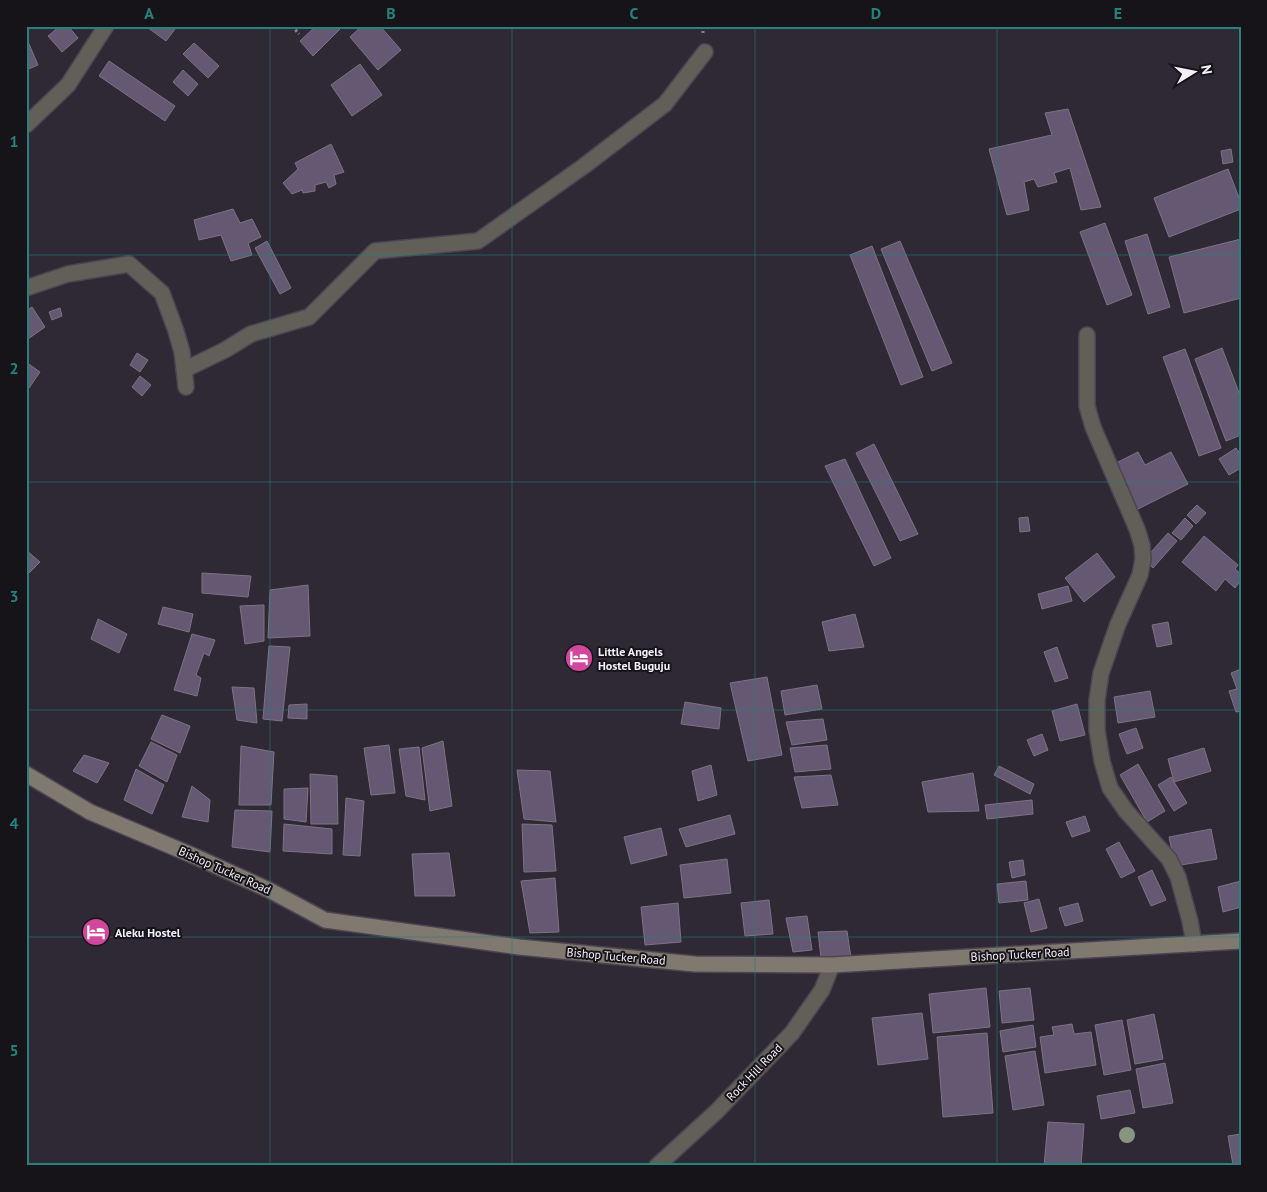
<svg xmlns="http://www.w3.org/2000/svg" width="1267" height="1192" font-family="'PT Sans',sans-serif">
<rect width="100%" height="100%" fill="#2f2936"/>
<path fill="#655873" stroke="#7b7483" d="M60,26h8l10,12 -16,14 -14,-16z
M172,26l3,3 -9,12 -19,-14z
M316,26h27l-30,30 -13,-15z
M362,26h18l21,24 -23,20 -28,-33z
M26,37l12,28 -12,5z
M194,43l25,23 -11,12 -25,-24z
M109,61l66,45 -10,15 -66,-45z
M360,64l22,31 -30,21 -21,-31z
M183,70l15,14 -10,12 -15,-14z
M1068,109l33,98 -20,3 -11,-42 -16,5 3,9 -19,5 -4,-8 -10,3 5,28 -22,5 -18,-66 63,-14 -7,-22z
M331,144l13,28 -10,3 2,9 -7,4 -3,-6 -11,3v6l-12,2 -1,-3 -10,4 -9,-11 15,-14 -3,-6z
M1231,149l2,13 -10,2 -2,-13z
M1228,169l13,34v6l-72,28 -15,-39z
M233,209l7,14 12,-4 9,18 -13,6 4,12 -21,6 -10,-26 -22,5 -5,-20z
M1105,223l27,72 -25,10 -27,-73z
M1147,234l23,73 -22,7 -23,-73z
M1241,239v59l-57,15 -15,-56z
M267,241l24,47 -11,6 -25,-46z
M900,241l52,122 -20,8 -51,-122z
M872,246l51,131 -22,8 -51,-130z
M32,307l13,20 -17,12 -2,-2v-26z
M60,308l2,8 -10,4 -3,-8z
M1222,348l19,50v37l-15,6 -31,-82z
M1185,349l36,99 -22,8 -36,-99z
M137,353l11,7 -8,12 -10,-7z
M26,362l14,10 -11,16 -3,-2z
M140,376l11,9 -9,11 -10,-9z
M874,444l44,90 -18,7 -44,-88z
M1236,448l5,7v13l-12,7 -10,-16z
M1138,452l7,13 26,-13 17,32 -54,27 -22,-46z
M845,459l46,99 -17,8 -49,-100z
M1197,505l9,8 -10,11 -9,-9z
M1028,517l2,14 -10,1 -1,-14z
M1185,518l8,8 -12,14 -9,-7z
M1168,533l9,8 -24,27 -9,-8z
M1204,536l34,29 -3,4 6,5v6l-6,8 -10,-9 -9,12 -34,-29z
M26,550l14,12 -14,14z
M1097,553l18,24 -31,25 -19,-24z
M202,573l49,3 -3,21 -46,-4z
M308,585l2,51 -42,2 2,-48z
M1068,586l4,15 -30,8 -4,-15z
M264,605v36l-19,3 -5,-38z
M163,607l30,7 -4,18 -31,-8z
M855,614l9,33 -35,4 -7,-29z
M98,619l29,15 -8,19 -28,-14z
M1168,622l4,22 -15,3 -5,-22z
M192,634l23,6 -6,16 -5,-3 -8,22 5,3 -4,18 -23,-6z
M269,646l21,1 -8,74 -19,-2z
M1057,647l11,31 -13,4 -11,-30z
M1241,669v42l-5,1 -7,-21 8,-2 -6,-16z
M767,677l15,78 -34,6 -18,-78z
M817,685l5,24 -37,6 -4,-24z
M232,687l22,1 3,35 -20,-3z
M1150,691l5,26 -37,6 -4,-26z
M685,702l36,6 -2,21 -38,-5z
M307,704v15l-19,-1 1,-13z
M1077,704l8,31 -25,6 -8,-30z
M162,715l28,11 -10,27 -29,-14z
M823,719l4,21 -35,5 -6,-23z
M1136,728l7,20 -16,6 -8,-20z
M1042,734l6,16 -14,6 -7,-16z
M443,741l9,65 -22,5 -8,-63z
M151,742l26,13 -10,27 -28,-16z
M389,745l6,48 -24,2 -7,-47z
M827,745l4,24 -36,3 -5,-24z
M241,746l33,6 -3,53h-32z
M419,747l6,53 -19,-4 -7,-47z
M1204,748l7,23 -37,11 -6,-23z
M84,755l25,8 -12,20 -24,-12z
M1138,764l27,47 -18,11 -27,-47z
M711,765l6,30 -19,6 -6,-30z
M999,766l35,18 -4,10 -36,-19z
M136,769l28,16 -12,29 -28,-14z
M517,770l33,1 6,51 -32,-3z
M973,773l6,38 -51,1 -6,-30z
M310,774l27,2 1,48h-27z
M831,775l7,30 -36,3 -8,-31z
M1171,777l16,26 -13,8 -16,-26z
M192,786l18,14 -2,22 -26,-5z
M308,788l-2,34 -22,-3v-30z
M346,798l18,3 -4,55 -17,-1z
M1032,800l1,14 -46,5 -2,-14z
M235,810l37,1 -2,41 -38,-5z
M730,815l5,19 -49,13 -7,-18z
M1085,816l5,15 -18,6 -6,-15z
M284,824l48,5v25l-49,-3z
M522,824l30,1 4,46 -32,1z
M661,828l6,27 -36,9 -7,-27z
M1211,829l6,30 -42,7 -6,-29z
M1119,842l16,29 -14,7 -15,-29z
M449,853l6,43h-40l-3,-42z
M727,859l4,34 -47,5 -4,-33z
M1023,860l2,15 -13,3 -3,-16z
M1152,870l14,30 -15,6 -13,-29z
M555,878l4,54 -29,1 -9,-52z
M1026,881l2,19 -29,3 -2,-19z
M1241,881v26l-18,5 -5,-25z
M1039,899l8,29 -16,4 -7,-29z
M769,900l4,34 -28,2 -4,-33z
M678,903l3,39 -36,3 -4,-38z
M1078,903l5,18 -18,5 -6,-18z
M807,916l5,34 -19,2 -7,-34z
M847,931l4,27h-30l-3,-26z
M986,988l4,39 -57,6 -4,-39z
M1030,988l4,32 -32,3 -3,-32z
M922,1013l6,46 -50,6 -6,-47z
M1154,1014l9,45 -28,5 -8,-44z
M1122,1020l9,50 -27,5 -9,-50z
M1072,1024l2,10 17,-2 5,33 -51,8 -5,-36 14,-2 -2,-8z
M1033,1025l3,22 -33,5 -3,-21z
M987,1033l6,80 -50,4 -6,-80z
M1035,1051l9,54 -31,5 -8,-54z
M1165,1063l8,40 -30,5 -7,-39z
M1130,1090l5,23 -34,6 -4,-23z
M1048,1122l36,2 -3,42h-37z
M1241,1134v29l-8,2 -5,-29z"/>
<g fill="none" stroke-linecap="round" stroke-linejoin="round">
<defs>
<path id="street" d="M26,125l42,-40 38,-59
M26,288l42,-14 61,-10 33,29 14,38 6,21 4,35
M1087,335v71l6,21 44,102 5,16 1,14 -3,16 -22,49 -17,49 -4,27v30l5,31 8,27 16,23 43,48 9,18 12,44 4,23
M184,370l41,-20 26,-16 58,-17 66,-66 103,-10 106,-75 81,-62 40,-52
M657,1166l59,-54 76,-79 30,-43 10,-25"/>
<path id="secondary" d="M26,774l64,38 104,44 75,34 56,30 194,27 176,17 137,1 409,-24"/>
</defs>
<use href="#street" stroke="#4b4551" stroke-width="18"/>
<use href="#secondary" stroke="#4b4551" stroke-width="18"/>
<path stroke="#87828d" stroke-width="3" stroke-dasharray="2.5 2.5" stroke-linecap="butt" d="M292,26l7,8
M703,26v7"/>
<use href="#street" stroke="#625e58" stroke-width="15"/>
<use href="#secondary" stroke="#7f7970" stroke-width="15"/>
</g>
<circle fill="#879680" cx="1127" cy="1135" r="8"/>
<path fill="none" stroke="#26827c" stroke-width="1" stroke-opacity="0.55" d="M270,26v1140M512,26v1140M755,26v1140M997,26v1140M26,255h1215M26,482h1215M26,710h1215M26,937h1215"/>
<defs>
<symbol id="hotel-disc" viewBox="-11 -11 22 22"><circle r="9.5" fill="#d1479c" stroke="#161319"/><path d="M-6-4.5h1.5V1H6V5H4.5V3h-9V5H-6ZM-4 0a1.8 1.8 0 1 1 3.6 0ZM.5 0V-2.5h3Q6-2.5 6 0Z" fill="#fff"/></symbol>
</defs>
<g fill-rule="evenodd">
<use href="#hotel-disc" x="563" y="642" width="32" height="32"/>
<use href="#hotel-disc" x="80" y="916" width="32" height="32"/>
</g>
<g text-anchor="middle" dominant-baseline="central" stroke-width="4" stroke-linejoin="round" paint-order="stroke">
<g font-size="12" font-weight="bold" fill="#f4f0f8" stroke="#161319" text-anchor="start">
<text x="598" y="651">Little Angels<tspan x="598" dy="14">Hostel Buguju</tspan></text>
<text x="115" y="932">Aleku Hostel</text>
</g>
<g font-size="12" fill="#f4f0f8" stroke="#161319">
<text transform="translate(225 870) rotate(24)">Bishop Tucker Road</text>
<text transform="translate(1020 954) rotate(-3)">Bishop Tucker Road</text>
<text transform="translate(616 956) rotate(5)">Bishop Tucker Road</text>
<text transform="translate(754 1072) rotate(-46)">Rock Hill Road</text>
</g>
</g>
<rect width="1267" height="1192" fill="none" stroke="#161319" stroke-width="55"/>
<g transform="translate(1194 72) rotate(80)" stroke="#161319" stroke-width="4" paint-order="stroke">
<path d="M0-4L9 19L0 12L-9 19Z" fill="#f4f0f8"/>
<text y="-8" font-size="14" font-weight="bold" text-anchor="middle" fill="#f4f0f8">N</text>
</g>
<rect x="28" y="28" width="1212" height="1136" fill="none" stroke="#26827c" stroke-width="2"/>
<g font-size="16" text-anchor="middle" font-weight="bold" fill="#26827c">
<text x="149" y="19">A</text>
<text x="391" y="19">B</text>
<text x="634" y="19">C</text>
<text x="876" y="19">D</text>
<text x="1118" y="19">E</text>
<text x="14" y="147">1</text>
<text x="14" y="374">2</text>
<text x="14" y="602">3</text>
<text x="14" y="829">4</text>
<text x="14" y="1056">5</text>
</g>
</svg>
